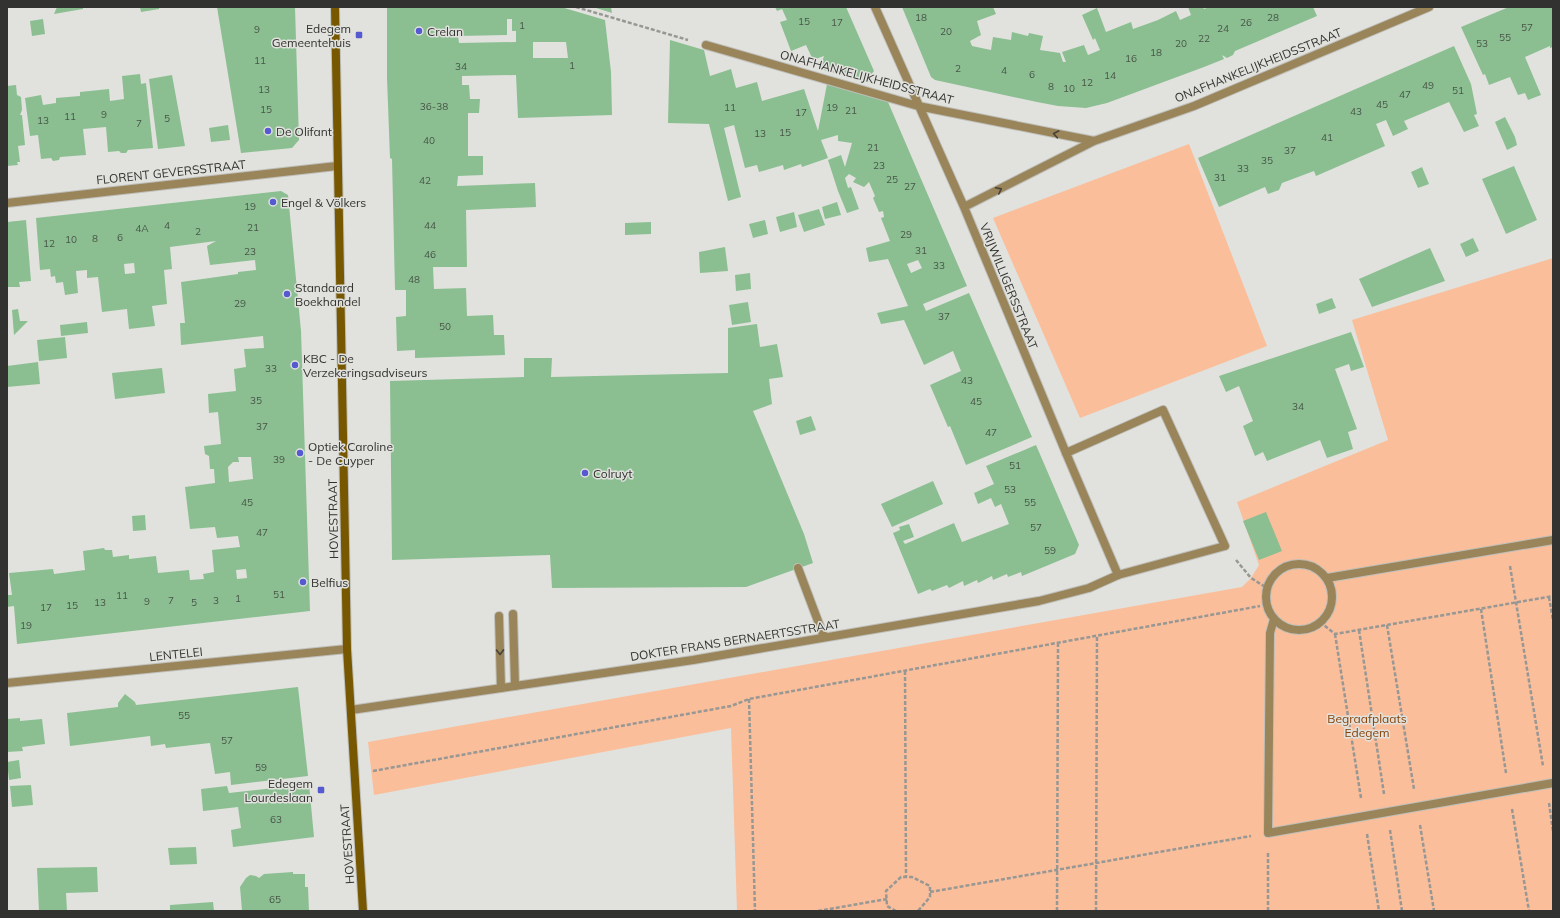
<svg xmlns="http://www.w3.org/2000/svg" width="1560" height="918" font-family="Mulish,sans-serif">
<rect width="100%" height="100%" fill="#e1e2dd"/>
<path fill="#fabe9b" d="M1189,144l78,202 -187,72 -87,-200z
M1553,258v653h-816l-6,-183 -357,67 -6,-53 874,-155 9,-9 8,-13 -22,-63 151,-62 -36,-120z"/>
<path fill="#8bbf91" fill-rule="evenodd" d="M57,7h26v2l-29,5z
M140,7h19v2l-18,3z
M217,7h78l4,133 -7,8 -51,5z
M387,7h174l44,13 6,52 1,43 -94,3 -2,-43 -54,1v9h7l1,14h10l-1,14h-11v43h15v19l-25,1 -1,10 78,-3 1,24 -70,3 1,57h-34l1,22 32,-1 1,28 26,-1 1,20h10l1,20 -90,3v-8l-18,1 -1,-34 10,-1v-26h-11l-3,-131 -2,-1 -3,-80zM507,19h5v12h4v11l-57,1 -1,-7 49,-1zM533,42h33l2,16h-35z
M593,7h18l1,6z
M775,7h71l28,64 -8,10 -46,-12 4,-13 -11,4 -7,-15 -15,6 -11,-29 7,-2 -5,-11 -5,2z
M902,7h91l3,7 -19,7 4,14 -11,6 2,5 19,4 2,-13 18,3 1,-8 16,4 1,-3 14,3 -3,14 20,3 3,9h3l-4,-10 22,-7 4,10 12,-5 -5,-12 -2,2 -11,-25 15,-7 9,24 25,-10 2,7 25,-9 18,-9 4,9 11,-5 -3,-8h15l1,2 5,-2h104l4,9 -82,35 -2,4 -6,3 -5,-3 2,4 -20,8 -97,36 -21,5 -28,-2 -21,-4 -102,-22 -4,-3z
M1509,7h44v40l-3,1v-2l-25,11 16,38 -13,5 -3,-7 -7,2 -8,-18 -21,8 -4,-11 -2,1 -22,-48z
M43,19l2,15 -13,2 -2,-15z
M670,40l34,10 6,26 21,-7 5,19 21,-6 5,19 42,-12 14,42 9,-47 56,14 5,4 79,184 -44,18 3,7 43,-18 63,144 -66,28 -16,-39 -2,1 -18,-42 31,-14 -8,-20 -29,14 -20,-45 -23,4 -4,-11 31,-7 -20,-47 -19,3 -3,-14 24,-7 -9,-23 3,-1 -1,-6 -4,1 -6,-14 2,-2 -6,-14 -5,5 -11,-5 3,-4 -7,-4 -4,4 3,10 3,-1 8,22 -12,4 -9,-22 -10,-31 13,-5 4,12 7,-24 -14,-2v-6l-17,5 7,18 -26,9 -1,-3 -17,6 -1,-5 -24,7 -2,-7 -12,3 -11,-43 -10,3 17,69 -13,4 -19,-77 -41,-1zM918,260l4,8 -11,5 -4,-9z
M1454,46l17,38 6,30 -3,1 5,11 -15,6 -15,-30 -45,19 4,8 -15,7 -7,-16 -10,4 9,22 -69,30 -2,-5 -32,12 -3,7 -11,4 -3,-7 -46,20 -21,-49z
M140,74l1,10 5,-1 7,65 -25,2 -2,3h-5l-2,-2 -11,1 -2,-25 -23,2 3,26 -26,2 -1,3 -6,1 -2,-3 -10,1 -3,-24 -8,1 -5,-38 16,-3 2,10 13,-2v-5l24,-2v-4l29,-3 1,12 14,-2 -2,-23z
M172,75l13,71 -27,3 -9,-70z
M16,85l1,10 4,2 1,13 -2,5h2l3,30 -7,1 2,16h-3l1,3 -11,1v-80z
M1505,117l10,20 2,8 -10,5 -12,-28z
M228,125l2,15 -19,2 -2,-14z
M1514,166l23,54 -31,14 -24,-55z
M1422,167l7,17 -11,4 -7,-16z
M281,191l7,4 13,136 9,280 -293,33 -3,-38 -7,1v-12h5l-3,-22 44,-4 1,5 31,-4 -2,-19 21,-3 1,2h7l1,7 16,-2v4l27,-3 2,17 31,-3 1,10 14,-1 -1,-5 11,-2 -2,-22 28,-3 -2,-11 -21,2 -2,-11 -25,2 -5,-42 30,-4 -1,-14h-4l-1,-13 -4,-2 -1,-8 17,-2 -3,-32 -9,1 -1,-19 28,-3 -2,-22 12,-2 -2,-18 20,-1 -1,-12 -82,9 -1,-22h5l-4,-41 57,-8v-2l18,-2 -1,-10 -45,5 -3,-19 9,-5 -46,6 2,22 -8,1 3,34 -15,2 3,20 -26,3 -2,-20 -25,3 -4,-35 -11,1v-8l-11,1 2,22 -13,2 -2,-13 -7,1 -1,-7 -4,1 -1,-8 -10,1 -4,-52zM134,263l1,10 -10,1 -1,-10zM238,457h13l2,22 -24,3 -1,-15 5,-5h6zM246,569l1,9 -10,1 -1,-9z
M837,202l4,13 -16,4 -3,-12z
M819,209l6,16 -21,7 -6,-17z
M794,212l3,15 -17,5 -4,-15z
M26,220l5,61 -12,1 1,5h-13v-65z
M765,220l3,14 -15,4 -4,-14z
M651,222v12l-26,1v-12z
M1473,238l6,13 -13,6 -6,-13z
M725,247l3,24 -28,2 -1,-21z
M1430,248l15,33 -73,26 -13,-28z
M750,273l1,16 -15,2 -1,-16z
M1332,298l4,10 -17,6 -3,-10z
M748,302l3,20 -19,3 -3,-20z
M18,309l2,12h8l-14,14 -2,-25z
M87,322l1,11 -27,3 -1,-11z
M757,324l3,23 17,-3 6,33 -14,2 3,25 -19,7 51,123 9,29 -67,24 -194,1 -2,-33 -158,5 -2,-179 134,-4v-19h28l-1,19 177,-4v-45z
M1351,332l13,35 -13,4 -2,-7 -14,5 22,60 -9,3 5,17 -26,9 -7,-18 -53,21 -4,-9 -8,4 -12,-30 10,-5 -14,-35 -13,6 -7,-16z
M65,337l2,21 -28,3 -2,-21z
M38,362l2,22 -33,3v-21z
M162,368l3,25 -50,6 -3,-26z
M811,416l5,14 -16,5 -4,-14z
M1036,445l43,100 -4,9 -53,22 -1,-4 -13,5 -1,-3 -14,6 -1,-4 -14,7 -1,-3 -13,6 -1,-5 -14,7 -2,-3 -15,6 -2,-2 -12,5 -25,-61 7,-3 -1,-3 10,-3 5,13 -11,4 2,3 49,-21 8,19 47,-18 -8,-20 -6,3 -4,-9 -13,6 -4,-11 20,-9 -8,-18z
M933,481l10,23 -51,23 -11,-23z
M1266,512l16,39 -23,9 -16,-39z
M145,515l1,15 -13,1 -1,-15z
M298,687l10,89 -77,9 -1,-13 -15,2 -5,-31 -44,5 -1,-4 -14,2 -1,-10 -80,10 -3,-33 51,-6v-4l7,-9 10,8 1,3z
M20,718v3l22,-2 3,25 -23,3 1,4 -16,1v-33z
M19,760l2,18 -12,2 -2,-18z
M309,784l5,53 -81,10 -2,-17 10,-2 -3,-21 -35,4 -2,-22 26,-3 2,7z
M31,785l2,20 -21,2 -2,-21z
M196,847l1,17 -27,1 -2,-17z
M97,867l1,25 -32,1 1,18h-28l-2,-43z
M293,872v2h12v13h3l1,24h-67l-2,-24 6,-9 4,-3 6,1 3,2 5,-4z
M213,902l1,9h-44v-6z"/>
<g fill="none" stroke-linecap="round" stroke-linejoin="round">
<defs>
<path id="lane" d="M1066,453l97,-43 62,136 -107,29
M798,568l26,69
M513,614l2,72
M499,616l2,72"/>
<path id="street" d="M706,45l212,61 176,35
M7,203l330,-37
M964,207l130,-66 100,-35 235,-99
M1266 597a33 33 0 1 1 66 0a33 33 0 1 1-66 0Z
M1327,578l226,-38
M1274,619l-4,14 -2,200 285,-50
M7,683l340,-34
M351,710l342,-50 346,-59 50,-13 29,-13 -52,-122 -102,-246 -89,-200"/>
<path id="secondary" d="M335,7l12,642 16,262"/>
</defs>
<use href="#lane" stroke="#bebfba" stroke-width="10"/>
<use href="#street" stroke="#bebfba" stroke-width="10"/>
<use href="#secondary" stroke="#bebfba" stroke-width="10"/>
<path stroke="#979794" stroke-width="2.5" stroke-dasharray="4 2" stroke-linecap="butt" d="M576,7l112,33
M1236,560l15,18 16,10
M1510,566l33,200
M1549,597l4,23
M1481,609l25,164
M1320,622l15,12 218,-38
M1387,625l27,164
M1359,630l25,164
M1335,634l26,164
M905,671l1,206
M749,699l6,212
M373,771l358,-65 18,-7 511,-93
M1549,803l4,28
M1512,809l17,102
M1420,825l14,86
M1390,830l12,81
M1367,834l12,77
M930,892l321,-56
M818,911l69,-12
M896,911l-9,-5 -1,-15 15,-14h11l18,9v11l-12,14
M1057,911l1,-268
M1096,911l1,-275
M1268,911v-59"/>
<use href="#lane" stroke="#9a8459" stroke-width="8"/>
<use href="#street" stroke="#9a8459" stroke-width="8"/>
<use href="#secondary" stroke="#775700" stroke-width="8"/>
</g>
<defs><path id="oneway-chevron" d="M-2-3.5L2.5 0L-2 3.5" fill="none" stroke-width="1.6" stroke-linecap="round" stroke-linejoin="round"/></defs>
<g stroke="#474238">
<use href="#oneway-chevron" transform="translate(1056 134) rotate(-169)"/>
<use href="#oneway-chevron" transform="translate(999 190) rotate(-27)"/>
<use href="#oneway-chevron" transform="translate(500 652) rotate(89)"/>
</g>
<g fill="#555ad1" stroke="#e1e2dd" stroke-width="1.5">
<circle cx="419" cy="31" r="4"/>
<rect x="355" y="31" width="8" height="8" rx="2"/>
<circle cx="268" cy="131" r="4"/>
<circle cx="273" cy="202" r="4"/>
<circle cx="287" cy="294" r="4"/>
<circle cx="295" cy="365" r="4"/>
<circle cx="300" cy="453" r="4"/>
<circle cx="585" cy="473" r="4"/>
<circle cx="303" cy="582" r="4"/>
<rect x="317" y="786" width="8" height="8" rx="2"/>
</g>
<g text-anchor="middle" dominant-baseline="central" stroke-width="3" stroke-linejoin="round" paint-order="stroke">
<g font-size="10" fill="#485548">
<text x="921" y="17">18</text>
<text x="1273" y="17">28</text>
<text x="804" y="21">15</text>
<text x="837" y="22">17</text>
<text x="1246" y="22">26</text>
<text x="522" y="25">1</text>
<text x="1527" y="27">57</text>
<text x="1223" y="28">24</text>
<text x="257" y="29">9</text>
<text x="946" y="31">20</text>
<text x="1505" y="37">55</text>
<text x="1204" y="38">22</text>
<text x="1181" y="43">20</text>
<text x="1482" y="43">53</text>
<text x="1156" y="52">18</text>
<text x="1131" y="58">16</text>
<text x="260" y="60">11</text>
<text x="572" y="65">1</text>
<text x="461" y="66">34</text>
<text x="958" y="68">2</text>
<text x="1004" y="70">4</text>
<text x="1032" y="74">6</text>
<text x="1110" y="75">14</text>
<text x="1087" y="82">12</text>
<text x="1428" y="85">49</text>
<text x="1051" y="86">8</text>
<text x="1069" y="88">10</text>
<text x="264" y="89">13</text>
<text x="1458" y="90">51</text>
<text x="1405" y="94">47</text>
<text x="1382" y="104">45</text>
<text x="434" y="106">36-38</text>
<text x="730" y="107">11</text>
<text x="832" y="107">19</text>
<text x="266" y="109">15</text>
<text x="851" y="110">21</text>
<text x="1356" y="111">43</text>
<text x="801" y="112">17</text>
<text x="104" y="114">9</text>
<text x="70" y="116">11</text>
<text x="167" y="118">5</text>
<text x="43" y="120">13</text>
<text x="139" y="123">7</text>
<text x="785" y="132">15</text>
<text x="760" y="133">13</text>
<text x="1327" y="137">41</text>
<text x="429" y="140">40</text>
<text x="873" y="147">21</text>
<text x="1290" y="150">37</text>
<text x="1267" y="160">35</text>
<text x="879" y="165">23</text>
<text x="1243" y="168">33</text>
<text x="1220" y="177">31</text>
<text x="892" y="179">25</text>
<text x="425" y="180">42</text>
<text x="910" y="186">27</text>
<text x="250" y="206">19</text>
<text x="167" y="225">4</text>
<text x="430" y="225">44</text>
<text x="253" y="227">21</text>
<text x="142" y="228">4A</text>
<text x="198" y="231">2</text>
<text x="906" y="234">29</text>
<text x="120" y="237">6</text>
<text x="95" y="238">8</text>
<text x="71" y="239">10</text>
<text x="49" y="243">12</text>
<text x="921" y="250">31</text>
<text x="250" y="251">23</text>
<text x="430" y="254">46</text>
<text x="939" y="265">33</text>
<text x="414" y="279">48</text>
<text x="240" y="303">29</text>
<text x="944" y="316">37</text>
<text x="445" y="326">50</text>
<text x="271" y="368">33</text>
<text x="967" y="380">43</text>
<text x="256" y="400">35</text>
<text x="976" y="401">45</text>
<text x="1298" y="406">34</text>
<text x="262" y="426">37</text>
<text x="991" y="432">47</text>
<text x="279" y="459">39</text>
<text x="1015" y="465">51</text>
<text x="1010" y="489">53</text>
<text x="247" y="502">45</text>
<text x="1030" y="502">55</text>
<text x="1036" y="527">57</text>
<text x="262" y="532">47</text>
<text x="1050" y="550">59</text>
<text x="279" y="594">51</text>
<text x="122" y="595">11</text>
<text x="238" y="598">1</text>
<text x="171" y="600">7</text>
<text x="216" y="600">3</text>
<text x="147" y="601">9</text>
<text x="100" y="602">13</text>
<text x="194" y="602">5</text>
<text x="72" y="605">15</text>
<text x="46" y="607">17</text>
<text x="26" y="625">19</text>
<text x="184" y="715">55</text>
<text x="227" y="740">57</text>
<text x="261" y="767">59</text>
<text x="276" y="819">63</text>
<text x="275" y="899">65</text>
</g>
<g font-size="12" fill="#323230" stroke="#e1e2dd" text-anchor="start">
<text x="351" y="28" text-anchor="end">Edegem<tspan x="351" dy="14">Gemeentehuis</tspan></text>
<text x="427" y="31">Crelan</text>
<text x="276" y="131">De Olifant</text>
<text x="281" y="202">Engel &amp; Völkers</text>
<text x="295" y="287">Standaard<tspan x="295" dy="14">Boekhandel</tspan></text>
<text x="303" y="358">KBC - De<tspan x="303" dy="14">Verzekeringsadviseurs</tspan></text>
<text x="308" y="446">Optiek Caroline<tspan x="308" dy="14">- De Cuyper</tspan></text>
<text x="593" y="473">Colruyt</text>
<text x="311" y="582">Belfius</text>
<text x="313" y="783" text-anchor="end">Edegem<tspan x="313" dy="14">Lourdeslaan</tspan></text>
</g>
<g font-size="12" fill="#323230" stroke="#e1e2dd">
<text transform="translate(1258 65) rotate(-22)">ONAFHANKELIJKHEIDSSTRAAT</text>
<text transform="translate(867 77) rotate(15)">ONAFHANKELIJKHEIDSSTRAAT</text>
<text transform="translate(171 172) rotate(-6)">FLORENT GEVERSSTRAAT</text>
<text transform="translate(1009 286) rotate(68)">VRIJWILLIGERSSTRAAT</text>
<text transform="translate(333 519) rotate(-91)">HOVESTRAAT</text>
<text transform="translate(735 640) rotate(-9)">DOKTER FRANS BERNAERTSSTRAAT</text>
<text transform="translate(176 654) rotate(-6)">LENTELEI</text>
<text transform="translate(347 844) rotate(-94)">HOVESTRAAT</text>
</g>
<g font-size="12" fill="#884108" stroke="#e1e2dd">
<text x="1367" y="718">Begraafplaats<tspan x="1367" dy="14">Edegem</tspan></text>
</g>
</g>
<rect width="1560" height="918" fill="none" stroke="#323230" stroke-width="16"/>
</svg>
